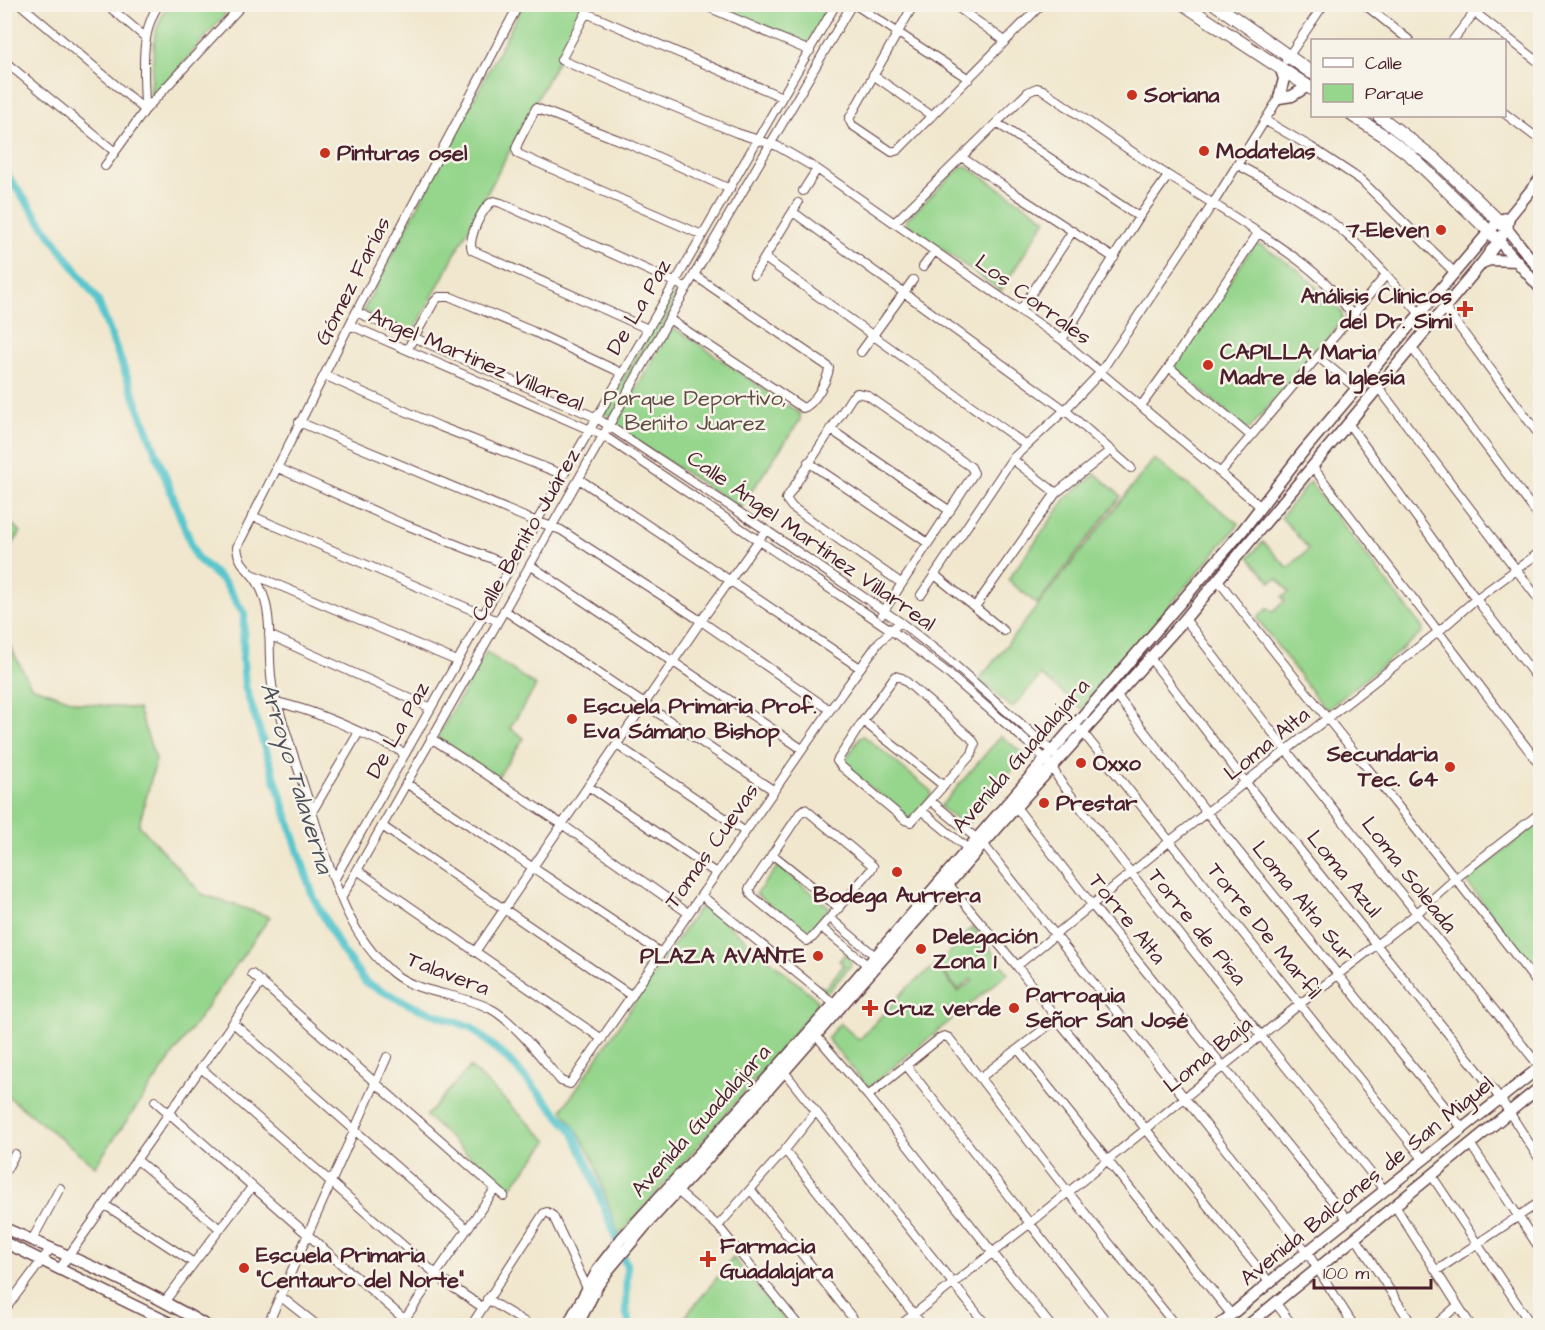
<svg xmlns="http://www.w3.org/2000/svg" width="1545" height="1330" font-family="'Architects Daughter',sans-serif">
<rect width="100%" height="100%" fill="#f7f3e8"/>
<filter id="ink" filterUnits="userSpaceOnUse"><feTurbulence type="fractalNoise" baseFrequency=".0167" numOctaves="2"/><feDisplacementMap in="SourceGraphic" scale="12" xChannelSelector="R" yChannelSelector="G"/><feConvolveMatrix kernelMatrix="1 2 1 2 8 2 1 2 1" color-interpolation-filters="sRGB"/></filter>
<filter id="wash" filterUnits="userSpaceOnUse"><feTurbulence type="fractalNoise" baseFrequency=".008" numOctaves="4" result="noise"/><feDisplacementMap in="SourceGraphic" scale="24" xChannelSelector="R" yChannelSelector="G"/><feGaussianBlur stdDeviation="1.35" result="paint"/><feColorMatrix in="noise" values="0 0 0 0 0 0 0 0 0 0 0 0 0 0 0 0 0 1.4 0 .05"/><feComposite in="paint" operator="in"/></filter>
<g filter="url(#wash)">
<rect width="100%" height="100%" fill="#f1e7ce"/>
<path fill="#95d58c" stroke="#707a5c" stroke-width="1.5" d="M167,4l66,1 -83,97 5,-69z
M523,5h64l-175,330 -49,-24z
M715,5h116l-22,38h-10z
M966,166l80,53 -45,72 -95,-67v-4l55,-53z
M1254,245h7l36,24 45,43v9l-92,107 -3,1 -73,-61 2,-6z
M675,292l5,3 -68,123 -9,-6z
M674,329l7,3 119,82v6l-60,88 -121,-78 -2,-7 52,-92z
M1154,459l85,65 -157,185 -41,-34 -29,33 -33,-28z
M1096,474l25,22 -84,108 -29,-24 59,-83z
M1310,482l113,147 -1,4 -94,76 -6,-3 -65,-88 11,-10 4,4 13,-11 -3,-4 7,-5 -12,-14 -6,4 -22,-25 14,-15 25,26 21,-19 -28,-32z
M5,518l16,14 -16,23z
M4,635l27,51 48,17 59,6 18,51 -17,65 63,69 68,23 -175,249 -90,-72z
M486,652l50,34 -26,42 14,10 -27,40 -55,-36 -4,-6z
M864,736l67,55v4l-21,25 -67,-56 17,-27z
M1001,736l24,19 -60,72 -25,-20z
M1540,821v156l-72,-93 2,-5z
M778,866l51,41 -21,28 -52,-41z
M701,908l9,2 104,87 3,4 -1,6 -73,87 -124,142 -25,-74 -14,-27 -18,-25 136,-201z
M973,926l35,47 -140,115 -41,-50 13,-15 19,17 48,-52 29,-23 22,27 15,-11 -2,-2 -13,11 -21,-26 12,-11z
M845,954l5,3 1,8 -22,26 -3,2 -8,-4 1,-3 6,2 19,-23 -5,-4z
M470,1067l78,74 -40,50 -82,-75z
M733,1258l56,67 -104,1 -4,-4z"/>
<g fill="none" stroke-linecap="round" stroke-linejoin="round">
<path stroke="#59c6cd" stroke-width="8" d="M4,171l93,128 99,258 29,26 19,31 -1,47 2,25 68,210 28,53 25,34 49,24 56,20 38,33 64,71 17,39 37,97 -1,44 4,15"/>
</g>
</g>
<g filter="url(#ink)">
<g fill="none" stroke-linecap="round" stroke-linejoin="round">
<defs>
<path id="street" d="M20,4l125,106
M106,4l39,33
M519,4l-163,308 -119,235c1,19 16,24 23,40 15,30 6,71 13,103 12,41 26,81 39,122 18,56 33,122 81,161 27,22 68,20 98,36 23,12 52,51 70,72l9,3 260,-374 49,-68 21,-20
M701,4l109,47
M854,4l115,75
M914,4l-65,115 3,6 40,27 6,-2 144,-146
M953,4l52,37
M1364,4l45,36
M1464,4l76,59
M1453,40l28,-36
M1286,60l38,-56
M4,61l110,90
M873,75l59,41
M782,97l-196,-84 -25,47 176,73 40,13 40,23 245,171 199,167
M145,110c0,-34 -7,-75 14,-106
M1504,113l36,27
M1266,121l45,26 50,33 93,92
M997,123l142,94
M963,158l54,37 97,63
M1238,165c35,19 71,38 102,64 30,25 55,56 80,85
M105,166l40,-56 98,-106
M803,191l14,-22
M793,212l272,198 66,58
M894,223l134,-131 9,-4 6,2c42,29 83,59 126,86 32,20 64,40 96,61 33,22 67,45 88,80
M702,235l-184,-81 -2,-5 2,-6 18,-35 93,36 101,45
M766,259l260,186
M923,267l11,-15
M754,275l44,-72
M1445,308l95,128
M1020,311l52,-79
M356,312l241,106 12,8 157,104 134,92 50,39 105,93
M669,319l134,89c11,-3 25,-29 26,-40l-3,-3 -132,-90
M350,325l254,111 287,194 53,40 91,79 17,18 8,14 71,92 254,318
M648,329l-176,-79c-5,-11 11,-45 22,-49l7,2 186,85
M1062,340l77,-123 29,-41
M1412,348l128,170
M407,350l27,-48 5,-5h12l81,34 90,42
M861,352l52,-72
M1318,357l39,32
M1169,367l82,69
M324,375l117,52 123,48
M1369,375l171,226
M1141,406l28,-39 89,-134
M299,422l228,96 34,12 140,91 129,89
M1348,423l128,176 64,83
M830,429l120,82
M1012,459l44,34
M808,462l120,81
M1312,466l228,299
M276,467l125,56 110,43
M1221,472l165,-197
M579,479l281,189
M252,516l246,105
M530,565l272,184
M252,574l205,87
M935,575l69,56
M1218,580c106,137 217,269 322,407
M921,595l91,-136 53,-49 35,-37 114,-171 68,-109
M975,607l81,-114 55,-43
M504,610l269,180
M882,614l92,-141 -3,-6 -104,-72 -10,-2 -5,4 -66,102 6,8 109,76
M1185,619l101,131 254,317
M269,635l162,73
M1150,658l96,125 254,315 40,62
M895,676l7,2 69,60 4,6 -3,10 -61,68 -6,-2 -63,-53 -5,-6 26,-40z
M1117,696l91,118 255,315
M276,702c45,10 88,32 129,51
M863,721l81,65
M1081,730l343,430
M431,738l132,87 125,88
M617,745l127,86
M406,783l255,170
M588,786l128,87
M931,801l45,37
M1016,807l76,98 256,315
M805,809l68,57 -3,5 -57,66 -6,4 -55,-45 -3,-7 51,-76z
M922,811l45,37
M312,812l47,-80
M382,826l250,170
M984,845l323,407 47,74
M772,854l67,54
M357,870l245,169
M334,880l177,-314 325,-562
M945,880l72,86 40,53 213,264
M701,895l136,111
M342,897l352,-622 158,-271
M830,918l44,37
M822,928l44,36
M475,952l226,-331 65,-91
M1017,966l153,-125 268,-209 38,-33 64,-47
M252,974l252,222
M233,1023l234,206
M814,1033l54,63 183,230
M1018,1049l213,265
M906,1065l204,261
M201,1068l244,214 37,25
M782,1069l205,257
M980,1078l77,-59
M868,1096l72,-58 4,-2 5,2 119,154 108,134
M155,1101l249,218
M1471,1145l69,104
M785,1150l138,176
M137,1160l83,69
M4,1174l11,-20
M1432,1176l100,150
M675,1189l43,37 81,100
M751,1190l108,136
M105,1205l89,58
M1395,1206l76,120
M718,1226l67,-76 31,-39
M1356,1238l57,88
M32,1240l28,-52
M60,1268l201,-285
M1436,1271l104,-69
M280,1296l38,30
M487,1299l44,27
M165,1301l87,-114
M1275,1302l18,24
M4,1311l47,-63
M267,1326l120,-269
M400,1326l95,-137
M471,1326l73,-113 3,-1 6,4 34,72
M899,1326l130,-102 271,-220 116,-90 40,-36 84,-65
M1434,1326l23,-20"/>
<path id="secondary" d="M1280,67l4,12 -5,19 13,-2 16,-10
M1507,229l33,41
M1498,240l42,48
M1482,263l8,-3 28,1
M4,1228c70,30 138,59 203,98
M4,1242l172,84
M567,1326l33,-60 21,-27 98,-107 115,-128 409,-474 59,-77 197,-233 7,-2
M577,1326l21,-41 12,-17 37,-44 70,-76 299,-341 169,-188 297,-356 25,-34 2,-12 31,-38
M1218,1326l65,-55 257,-204
M1247,1326l293,-239"/>
<path id="primary" d="M1183,4l129,85
M1215,4l97,69
M1353,116l30,19 28,21 87,84
M1379,116l56,43 72,70"/>
</defs>
<use href="#street" stroke="#633d43" stroke-width="10"/>
<use href="#secondary" stroke="#633d43" stroke-width="13"/>
<use href="#primary" stroke="#633d43" stroke-width="14"/>
<use href="#street" stroke="#fff" stroke-width="8"/>
<use href="#secondary" stroke="#fff" stroke-width="10"/>
<use href="#primary" stroke="#fff" stroke-width="12"/>
</g>
</g>
<g fill="#c8321e" stroke="#f7f3e8" stroke-width="2">
<circle cx="1132" cy="95" r="6"/>
<circle cx="1204" cy="151" r="6"/>
<circle cx="325" cy="153" r="6"/>
<circle cx="1441" cy="230" r="6"/>
<path d="M1462 300h6v6h6v6h-6v6h-6v-6h-6v-6h6z"/>
<circle cx="1208" cy="365" r="6"/>
<circle cx="572" cy="719" r="6"/>
<circle cx="1081" cy="763" r="6"/>
<circle cx="1450" cy="767" r="6"/>
<circle cx="1044" cy="803" r="6"/>
<circle cx="897" cy="872" r="6"/>
<circle cx="921" cy="949" r="6"/>
<circle cx="818" cy="956" r="6"/>
<path d="M867 999h6v6h6v6h-6v6h-6v-6h-6v-6h6z"/>
<circle cx="1014" cy="1008" r="6"/>
<path d="M705 1250h6v6h6v6h-6v6h-6v-6h-6v-6h6z"/>
<circle cx="244" cy="1268" r="6"/>
</g>
<g text-anchor="middle" dominant-baseline="central" stroke-width="5" stroke-linejoin="round" paint-order="stroke">
<g font-size="22" font-weight="bold" fill="#4a1f2b" stroke="#f7f3e8" text-anchor="start">
<text x="1144" y="95">Soriana</text>
<text x="1216" y="151">Modatelas</text>
<text x="337" y="153">Pinturas osel</text>
<text x="1429" y="230" text-anchor="end">7-Eleven</text>
<text x="1452" y="296" text-anchor="end">Análisis Clínicos<tspan x="1452" dy="25">del Dr. Simi</tspan></text>
<text x="1220" y="352">CAPILLA Maria<tspan x="1220" dy="25">Madre de la Iglesia</tspan></text>
<text x="584" y="706">Escuela Primaria Prof.<tspan x="584" dy="25">Eva Sámano Bishop</tspan></text>
<text x="1438" y="754" text-anchor="end">Secundaria<tspan x="1438" dy="25">Tec. 64</tspan></text>
<text x="1093" y="763">Oxxo</text>
<text x="1056" y="803">Prestar</text>
<text x="897" y="895" text-anchor="middle">Bodega Aurrera</text>
<text x="933" y="936">Delegación<tspan x="933" dy="25">Zona 1</tspan></text>
<text x="806" y="956" text-anchor="end">PLAZA AVANTE</text>
<text x="1026" y="995">Parroquia<tspan x="1026" dy="25">Señor San José</tspan></text>
<text x="884" y="1008">Cruz verde</text>
<text x="720" y="1246">Farmacia<tspan x="720" dy="25">Guadalajara</tspan></text>
<text x="256" y="1255">Escuela Primaria<tspan x="256" dy="25">"Centauro del Norte"</tspan></text>
</g>
<g font-size="22" fill="#4a1f2b" stroke="#f7f3e8">
<text transform="translate(353 281) rotate(-63)">Gómez Farías</text>
<text transform="translate(1033 300) rotate(36)">Los Corrales</text>
<text transform="translate(639 307) rotate(-60)">De La Paz</text>
<text transform="translate(476 360) rotate(23)">Angel Martinez Villareal</text>
<text transform="translate(526 535) rotate(-60)">Calle Benito Juárez</text>
<text transform="translate(811 541) rotate(35)">Calle Ángel Martínez Villarreal</text>
<text transform="translate(398 730) rotate(-61)">De La Paz</text>
<text transform="translate(1267 744) rotate(-39)">Loma Alta</text>
<text transform="translate(1021 756) rotate(-49)">Avenida Guadalajara</text>
<text transform="translate(712 846) rotate(-55)">Tomas Cuevas</text>
<text transform="translate(1344 874) rotate(51)">Loma Azul</text>
<text transform="translate(1409 875) rotate(52)">Loma Soleada</text>
<text transform="translate(1303 902) rotate(51)">Loma Alta Sur</text>
<text transform="translate(1127 919) rotate(51)">Torre Alta</text>
<text transform="translate(1197 927) rotate(51)">Torre de Pisa</text>
<text transform="translate(1264 931) rotate(51)">Torre De Marfil</text>
<text transform="translate(448 974) rotate(21)">Talavera</text>
<text transform="translate(1208 1055) rotate(-39)">Loma Baja</text>
<text transform="translate(701 1121) rotate(-48)">Avenida Guadalajara</text>
<text transform="translate(1367 1181) rotate(-39)">Avenida Balcones de San Miguel</text>
</g>
<g font-size="22" fill="#5d4c43" stroke="#f7f3e8">
<text x="695" y="398">Parque Deportivo,<tspan x="695" dy="25">Benito Juarez</tspan></text>
</g>
<g font-size="24" font-style="italic" fill="#4e515c" stroke="#f7f3e8">
<text transform="translate(296 778) rotate(73)">Arroyo Talaverna</text>
</g>
</g>
<rect width="1545" height="1330" fill="none" stroke="#f7f3e8" stroke-width="24"/>
<rect x="1311" y="39" width="195" height="78" fill="#f7f3e8" stroke="#b29e9c" stroke-width="1.5"/>
<rect x="1323" y="58" width="30" height="9" fill="#ffffff" stroke="#b29e9c" stroke-width="1.5"/>
<text x="1365" y="69" font-size="18" fill="#4a1f2b">Calle</text>
<rect x="1323" y="84" width="30" height="18" fill="#95d58c" stroke="#b29e9c" stroke-width="1.5"/>
<text x="1365" y="99" font-size="18" fill="#4a1f2b">Parque</text>
<path d="M1314 1279v9h117v-9" fill="none" stroke="#4a1f2b" stroke-width="3"/>
<text x="1323" y="1279" font-size="18" fill="#4a1f2b" stroke="#f7f3e8" stroke-width="4.5" paint-order="stroke">100 m</text>
</svg>
